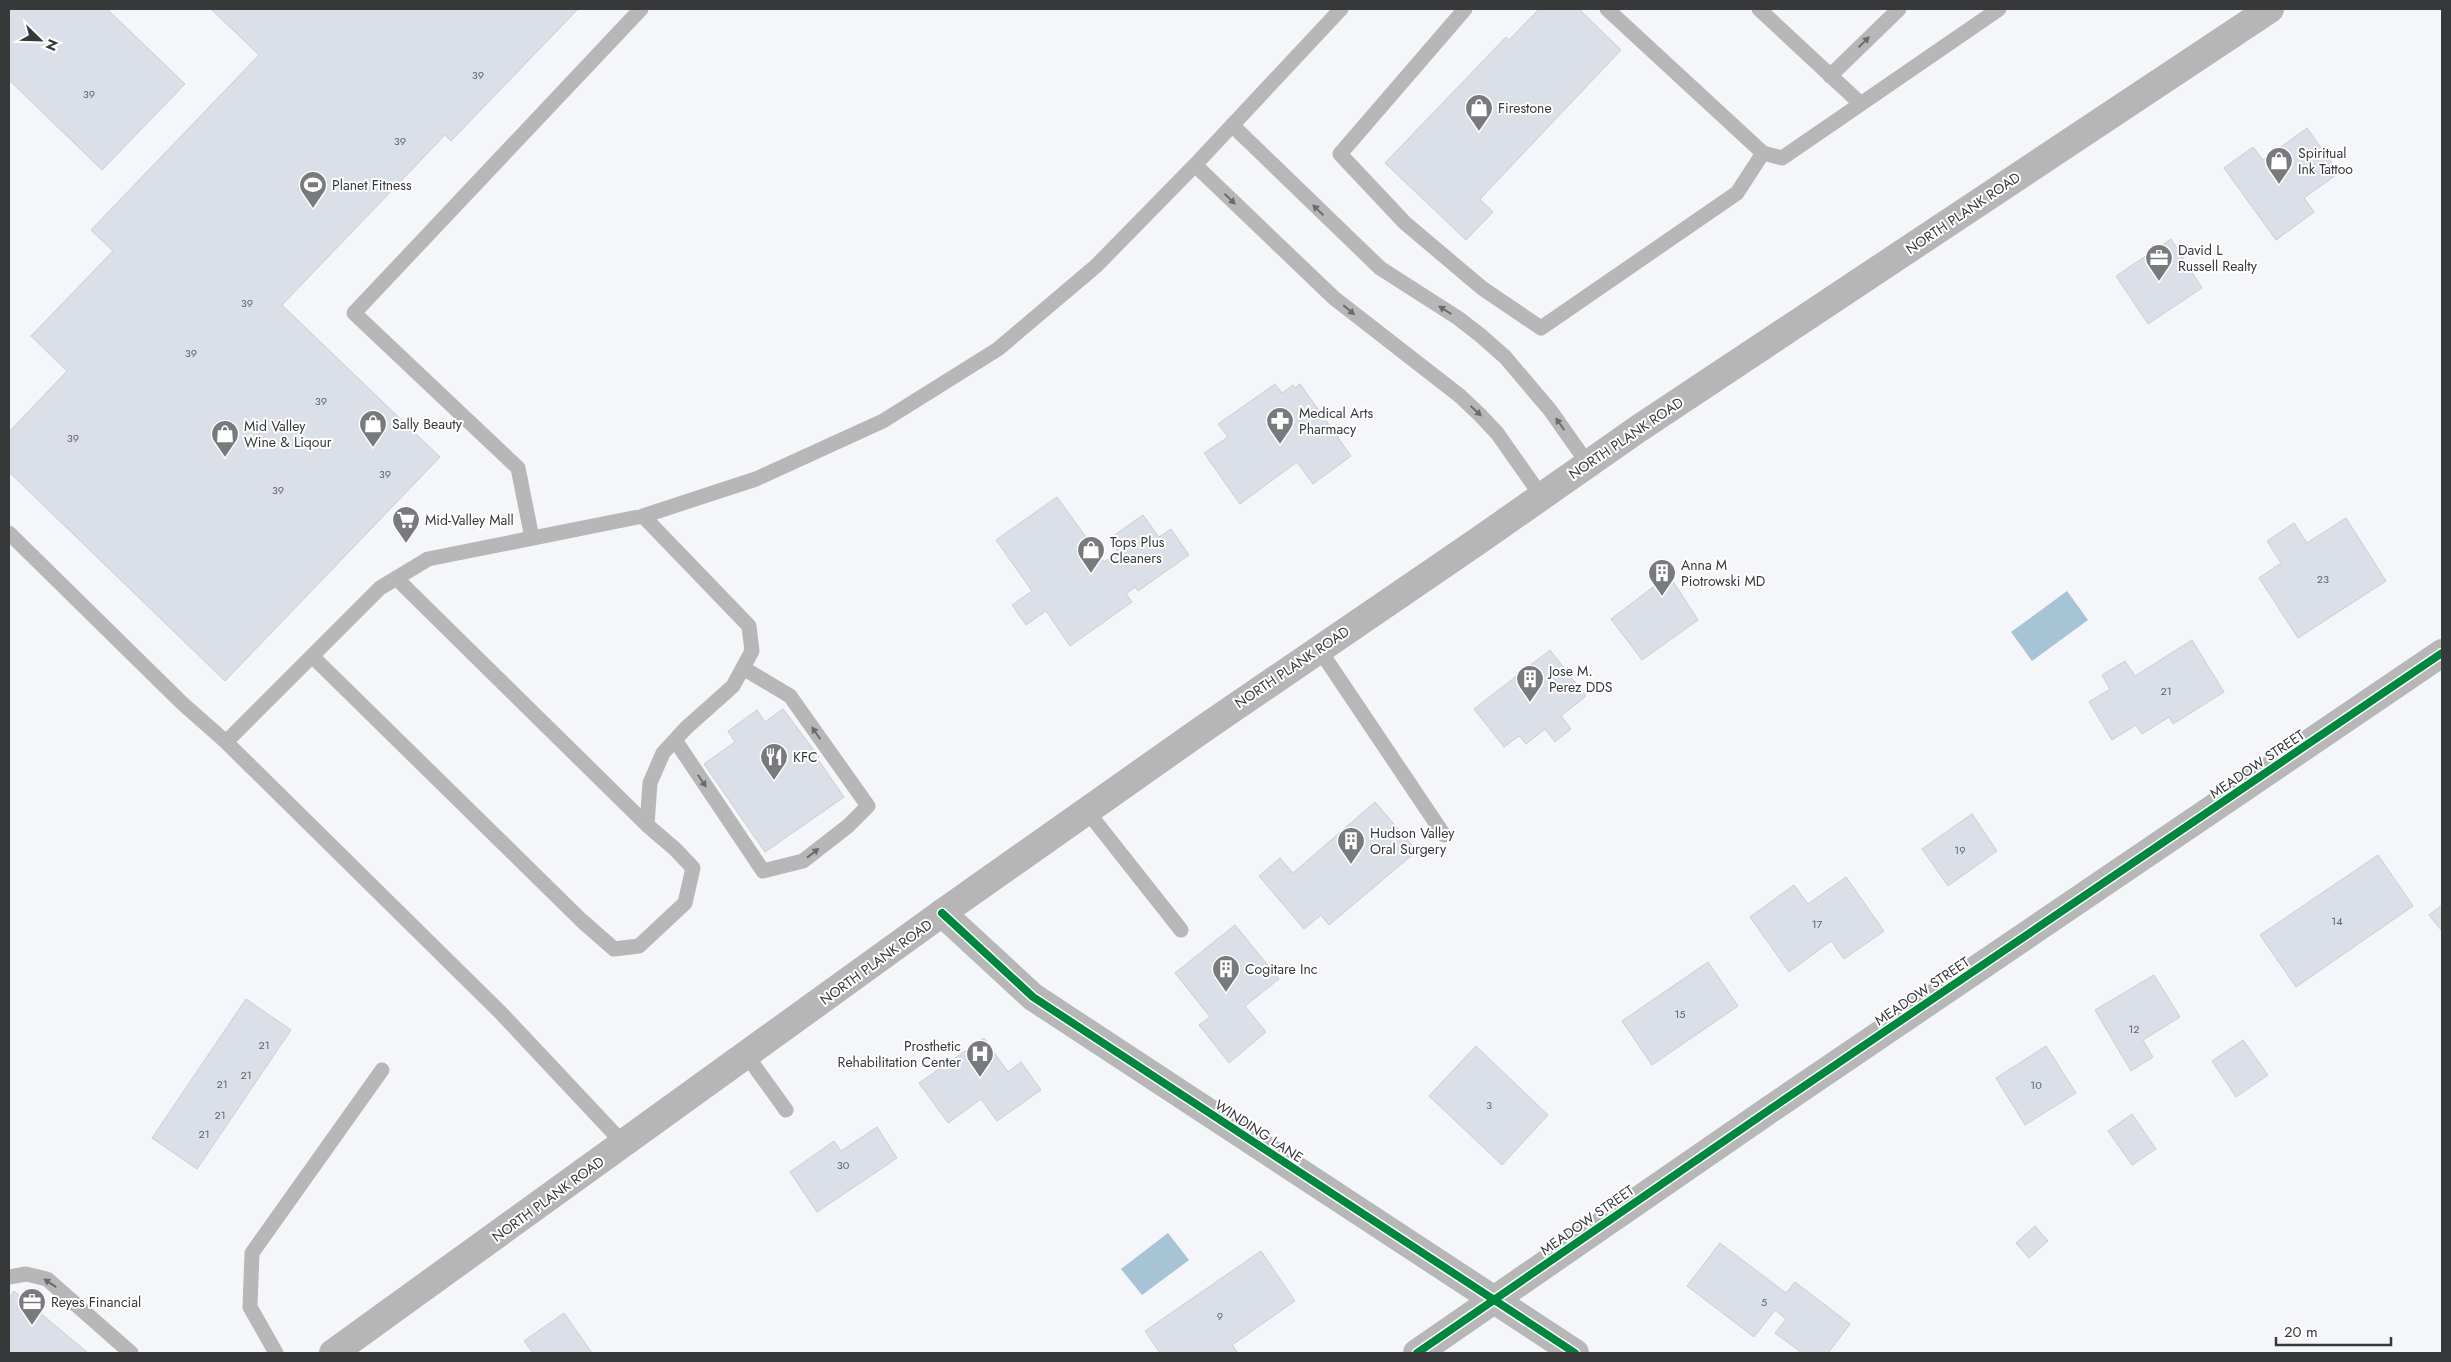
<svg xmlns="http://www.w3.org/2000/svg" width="2451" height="1362" font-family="Jost,sans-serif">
<rect width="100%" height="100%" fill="#f4f6f9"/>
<path fill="#a6c4d6" d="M2067,591l21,29 -56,41 -21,-29z
M1168,1233l21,27 -47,35 -21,-26z"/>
<path fill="#dbdfe8" stroke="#cccdd0" d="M9,9h98l78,75 -83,86 -93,-90z
M211,9h367l-127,132 -6,-6 -163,170 158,152 -215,224 -216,-209v-40l58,-61 -36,-35 82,-85 -22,-21 168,-175z
M1539,9h40l42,41 -141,149 13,13 -27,28 -81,-77 121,-126 3,3z
M2307,128l32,45 -35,25 10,14 -38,28 -52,-72 29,-21 10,13z
M2171,239l31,49 -54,36 -32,-48z
M1275,384l7,9 11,-8 2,3 5,-4 51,72 -38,28 -16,-22 -57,42 -36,-51 24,-16 -10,-13z
M1057,497l47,65 14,-10 -9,-13 34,-24 16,22 12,-8 18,26 -51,36 -3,-4 -9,7 6,8 -62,44 -24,-35 -20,14 -14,-20 20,-14 -36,-51z
M2346,518l40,63 -88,57 -39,-60 22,-15 -14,-22 27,-18 13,20z
M1669,575l29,45 -56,40 -31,-41z
M2192,640l32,52 -51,32 -4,-7 -27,17 -6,-9 -24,15 -23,-38 21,-13 -8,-14 23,-14 10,15z
M1550,650l36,46 -25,20 10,13 -16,13 -10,-13 -19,15 -7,-8 -15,11 -30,-38z
M783,709l36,48 -2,1 27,39 -79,55 -61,-88 31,-22 -7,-11 29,-21 8,12z
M1375,802l42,49 -88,74 -8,-10 -17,14 -45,-53 21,-18 13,15z
M1972,814l25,37 -49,35 -26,-37z
M2378,855l35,51 -117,81 -36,-52z
M1846,877l38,54 -40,28 -13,-18 -42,31 -39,-55 44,-32 14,19z
M2442,905v26l-13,-16z
M1235,925l44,54 -34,27 21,26 -37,31 -30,-38 11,-8 -35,-44z
M1708,962l30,44 -86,59 -30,-44z
M2154,975l26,42 -37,23 10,17 -22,14 -36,-61z
M246,999l45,31 -94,139 -45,-31z
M984,1038l24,34 13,-10 20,28 -44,31 -16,-22 -33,24 -29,-40z
M2243,1040l25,35 -32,22 -24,-36z
M1476,1046l72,69 -46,50 -73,-69z
M2046,1046l30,47 -51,32 -29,-47z
M2132,1114l24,35 -24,16 -24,-34z
M877,1127l20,31 -80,54 -27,-40 44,-31 7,10z
M2035,1226l13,15 -19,17 -13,-15z
M1720,1243l66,50 9,-11 55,42 -22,29h-26l-27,-20 11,-14 -11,-9 -21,27 -67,-51z
M1261,1251l34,50 -63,44 6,8h-78l-15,-22z
M14,1291l74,62h-79v-55z
M564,1313l28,40h-59l-9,-12z"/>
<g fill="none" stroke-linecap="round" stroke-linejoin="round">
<path stroke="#b7b7b8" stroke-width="15" d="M1465,9l-125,145 65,69 77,65 59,40 196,-135 26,-40 -156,-144
M1759,9l102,95
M1830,76l69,-67
M1232,125l148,143 78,50 22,17 25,22 45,53 38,54
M1763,153l19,5 217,-149
M1195,165l139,133 126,98 20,19 17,18 45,64
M9,533l173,170 44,39 275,271 123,131
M532,538l-14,-70 -164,-155 287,-304
M396,578l251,247
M1319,649l125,186
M312,656l269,264 33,29 25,-3 46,-43 8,-35 -18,-19 -28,-24 3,-42 13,-30 23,-25 47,-42 19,-35 -3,-25 -106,-110
M675,740l88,131 40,-10 45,-35 20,-20 -78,-110 -47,-28
M226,742l154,-154 48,-29 215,-43 113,-37 127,-58 115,-72 98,-83 99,-101 146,-156
M1087,811l94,119
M747,1056l39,54
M9,1277l17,-3 21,5 84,74
M276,1353l-26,-46 2,-54 130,-183"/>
<path stroke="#b7b7b8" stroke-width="28" d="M942,913l91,84 542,356
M1417,1353l355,-245 670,-455"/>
<path stroke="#b6b6b7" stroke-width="28" d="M333,1353l609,-440 261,-184 275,-188 160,-112 632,-420"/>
<defs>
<path id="cycleway" d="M942,913l91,84 542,356
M1417,1353l355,-245 670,-455"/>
</defs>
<use href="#cycleway" stroke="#fff" stroke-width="11"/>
<use href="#cycleway" stroke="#00873e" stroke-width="8"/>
</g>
<defs><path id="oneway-solid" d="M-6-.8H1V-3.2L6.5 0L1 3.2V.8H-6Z" transform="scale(1.25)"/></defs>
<g fill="#6a6b6c">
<use href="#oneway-solid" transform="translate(1864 42) rotate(-44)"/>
<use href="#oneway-solid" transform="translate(1230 199) rotate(44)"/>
<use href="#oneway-solid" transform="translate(1318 210) rotate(-136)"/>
<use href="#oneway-solid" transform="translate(1349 310) rotate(40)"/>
<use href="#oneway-solid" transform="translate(1445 310) rotate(-148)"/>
<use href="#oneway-solid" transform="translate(1476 411) rotate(43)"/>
<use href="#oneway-solid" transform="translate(1560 424) rotate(-125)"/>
<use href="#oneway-solid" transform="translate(816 733) rotate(-125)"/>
<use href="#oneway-solid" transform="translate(702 781) rotate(56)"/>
<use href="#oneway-solid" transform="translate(813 853) rotate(-38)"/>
<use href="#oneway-solid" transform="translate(50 1283) rotate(-146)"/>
</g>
<defs>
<symbol id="shop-pin" viewBox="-11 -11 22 30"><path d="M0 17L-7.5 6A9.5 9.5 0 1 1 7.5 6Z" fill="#797a7d" stroke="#fff"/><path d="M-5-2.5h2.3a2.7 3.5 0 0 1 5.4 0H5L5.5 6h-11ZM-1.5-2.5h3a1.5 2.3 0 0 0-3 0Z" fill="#fff"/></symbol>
<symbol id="stadium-pin" viewBox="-11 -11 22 30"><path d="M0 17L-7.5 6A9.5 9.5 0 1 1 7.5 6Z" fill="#797a7d" stroke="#fff"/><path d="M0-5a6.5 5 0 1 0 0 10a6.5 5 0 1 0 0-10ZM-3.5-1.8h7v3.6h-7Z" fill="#fff"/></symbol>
<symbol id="office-pin" viewBox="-11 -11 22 30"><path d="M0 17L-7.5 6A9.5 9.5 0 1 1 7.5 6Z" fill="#797a7d" stroke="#fff"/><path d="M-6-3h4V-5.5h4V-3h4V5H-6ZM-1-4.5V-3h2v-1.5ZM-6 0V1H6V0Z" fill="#fff"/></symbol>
<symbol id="pharmacy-pin" viewBox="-11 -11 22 30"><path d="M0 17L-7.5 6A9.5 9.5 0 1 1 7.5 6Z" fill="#797a7d" stroke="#fff"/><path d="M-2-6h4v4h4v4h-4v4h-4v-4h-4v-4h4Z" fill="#fff"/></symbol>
<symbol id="supermarket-pin" viewBox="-11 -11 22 30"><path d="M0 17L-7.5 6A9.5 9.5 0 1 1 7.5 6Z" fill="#797a7d" stroke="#fff"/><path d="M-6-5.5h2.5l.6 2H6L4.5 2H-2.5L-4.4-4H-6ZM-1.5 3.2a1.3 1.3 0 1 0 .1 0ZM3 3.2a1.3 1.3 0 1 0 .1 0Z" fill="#fff"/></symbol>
<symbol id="building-pin" viewBox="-11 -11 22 30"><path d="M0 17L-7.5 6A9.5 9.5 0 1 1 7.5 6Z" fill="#797a7d" stroke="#fff"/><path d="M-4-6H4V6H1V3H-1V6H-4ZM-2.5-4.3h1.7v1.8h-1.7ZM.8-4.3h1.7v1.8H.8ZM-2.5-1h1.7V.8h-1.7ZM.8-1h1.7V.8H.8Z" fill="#fff"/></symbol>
<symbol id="restaurant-pin" viewBox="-11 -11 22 30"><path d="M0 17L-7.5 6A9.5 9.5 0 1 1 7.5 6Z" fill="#797a7d" stroke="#fff"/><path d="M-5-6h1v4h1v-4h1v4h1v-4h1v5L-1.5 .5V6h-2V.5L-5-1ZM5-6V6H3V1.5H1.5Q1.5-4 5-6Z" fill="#fff"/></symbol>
<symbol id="hospital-pin" viewBox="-11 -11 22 30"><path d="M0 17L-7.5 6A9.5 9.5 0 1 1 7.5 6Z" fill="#797a7d" stroke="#fff"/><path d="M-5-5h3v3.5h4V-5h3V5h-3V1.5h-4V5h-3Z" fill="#fff"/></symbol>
</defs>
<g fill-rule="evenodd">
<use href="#shop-pin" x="1463" y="92" width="32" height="43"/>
<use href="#shop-pin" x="2263" y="145" width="32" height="43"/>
<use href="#stadium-pin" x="297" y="169" width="32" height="43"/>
<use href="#office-pin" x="2143" y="242" width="32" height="43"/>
<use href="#pharmacy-pin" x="1264" y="405" width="32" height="43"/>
<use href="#shop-pin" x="357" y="408" width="32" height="43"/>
<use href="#shop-pin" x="209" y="418" width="32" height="43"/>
<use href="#supermarket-pin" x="390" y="504" width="32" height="43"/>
<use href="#shop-pin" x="1075" y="534" width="32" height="43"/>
<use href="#building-pin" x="1646" y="557" width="32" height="43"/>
<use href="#building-pin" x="1514" y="663" width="32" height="43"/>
<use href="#restaurant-pin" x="758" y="741" width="32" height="43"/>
<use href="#building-pin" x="1335" y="825" width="32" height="43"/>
<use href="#building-pin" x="1210" y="953" width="32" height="43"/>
<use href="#hospital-pin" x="964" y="1038" width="32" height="43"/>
<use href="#office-pin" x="16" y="1286" width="32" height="43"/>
</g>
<g text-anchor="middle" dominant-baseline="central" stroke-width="4" stroke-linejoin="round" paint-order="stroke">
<g font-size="11" fill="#626467">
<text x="478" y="75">39</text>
<text x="89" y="94">39</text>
<text x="400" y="141">39</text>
<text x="247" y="303">39</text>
<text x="191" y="353">39</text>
<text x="321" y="401">39</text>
<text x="73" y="438">39</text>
<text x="385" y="474">39</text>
<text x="278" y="490">39</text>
<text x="2323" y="579">23</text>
<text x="2166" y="691">21</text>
<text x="1960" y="850">19</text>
<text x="2337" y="921">14</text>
<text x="1817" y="924">17</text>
<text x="1680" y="1014">15</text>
<text x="2134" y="1029">12</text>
<text x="264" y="1045">21</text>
<text x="246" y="1075">21</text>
<text x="222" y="1084">21</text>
<text x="2036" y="1085">10</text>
<text x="1489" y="1105">3</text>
<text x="220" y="1115">21</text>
<text x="204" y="1134">21</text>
<text x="843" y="1165">30</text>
<text x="1764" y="1302">5</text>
<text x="1220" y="1316">9</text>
</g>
<g font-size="14" fill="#37383a" stroke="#fff" text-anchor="start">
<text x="1498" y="108">Firestone</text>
<text x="2298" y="153">Spiritual<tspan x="2298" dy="16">Ink Tattoo</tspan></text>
<text x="332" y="185">Planet Fitness</text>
<text x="2178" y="250">David L<tspan x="2178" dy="16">Russell Realty</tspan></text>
<text x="1299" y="413">Medical Arts<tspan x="1299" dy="16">Pharmacy</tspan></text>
<text x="392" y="424">Sally Beauty</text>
<text x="244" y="426">Mid Valley<tspan x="244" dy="16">Wine &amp; Liqour</tspan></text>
<text x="425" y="520">Mid-Valley Mall</text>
<text x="1110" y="542">Tops Plus<tspan x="1110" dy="16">Cleaners</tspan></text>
<text x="1681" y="565">Anna M<tspan x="1681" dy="16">Piotrowski MD</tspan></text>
<text x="1549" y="671">Jose M.<tspan x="1549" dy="16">Perez DDS</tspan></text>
<text x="793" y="757">KFC</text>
<text x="1370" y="833">Hudson Valley<tspan x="1370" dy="16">Oral Surgery</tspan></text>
<text x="1245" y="969">Cogitare Inc</text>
<text x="961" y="1046" text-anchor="end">Prosthetic<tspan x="961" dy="16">Rehabilitation Center</tspan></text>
<text x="51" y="1302">Reyes Financial</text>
</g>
<g font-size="14" fill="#37383a" stroke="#fff">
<text transform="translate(1963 213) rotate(-34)">NORTH PLANK ROAD</text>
<text transform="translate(1626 438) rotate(-34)">NORTH PLANK ROAD</text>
<text transform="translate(1292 667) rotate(-34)">NORTH PLANK ROAD</text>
<text transform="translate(2257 764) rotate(-34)">MEADOW STREET</text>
<text transform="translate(876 962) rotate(-36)">NORTH PLANK ROAD</text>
<text transform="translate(1922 991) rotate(-34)">MEADOW STREET</text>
<text transform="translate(1259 1131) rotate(33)">WINDING LANE</text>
<text transform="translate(548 1199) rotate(-36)">NORTH PLANK ROAD</text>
<text transform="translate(1587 1220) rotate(-35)">MEADOW STREET</text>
</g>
</g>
<rect width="2451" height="1362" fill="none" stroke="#37383a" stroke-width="20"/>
<g transform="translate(40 40) rotate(113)" stroke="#ffffff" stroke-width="4" paint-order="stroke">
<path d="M0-4L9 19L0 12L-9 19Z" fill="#37383a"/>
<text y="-8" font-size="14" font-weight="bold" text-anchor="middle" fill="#37383a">N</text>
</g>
<path d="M2276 1337v8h115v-8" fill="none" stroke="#37383a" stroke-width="2.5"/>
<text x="2284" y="1337" font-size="15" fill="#37383a" stroke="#ffffff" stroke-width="4" paint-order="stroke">20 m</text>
</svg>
